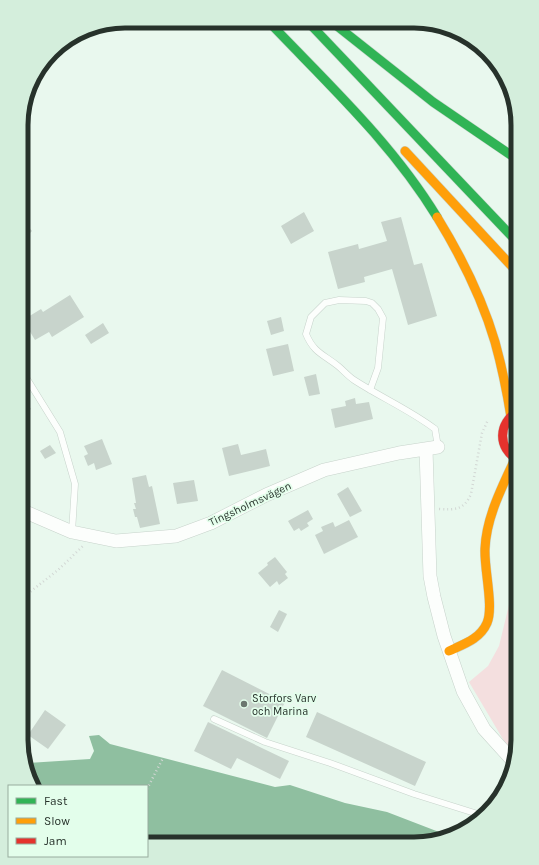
<svg xmlns="http://www.w3.org/2000/svg" width="539" height="865" font-family="Karla,sans-serif">
<rect width="100%" height="100%" fill="#e9f8ee"/>
<path fill="#f4dfdf" d="M518,568v179l-3,6 -11,-12 -35,-59 19,-16 11,-20z"/>
<path fill="#8fbfa0" d="M99,735l11,9 165,43 15,-2 55,18 42,9 65,25 -37,7 -268,-1v-57h-113l-5,-6 -3,-15 2,-2 62,-4 4,-8 -5,-15z"/>
<path fill="#c8d4cc" d="M304,212l10,19 -23,13 -10,-18z
M401,217l13,48 8,-2 15,53 -29,9 -16,-56 -28,8 1,5 -27,7 -10,-37 30,-8 1,5 28,-8 -6,-19z
M22,219l10,12 -10,10z
M70,295l14,22 -32,20 -3,-5 -14,8 -12,-20 18,-11 2,3z
M281,317l3,14 -13,4 -4,-14z
M103,323l6,10 -18,11 -6,-9z
M288,344l6,27 -21,5 -7,-27z
M316,374l4,20 -11,2 -5,-19z
M355,398l1,6 13,-2 4,17 -38,9 -4,-19 15,-3 -1,-5z
M24,399l7,10 -10,7v-15z
M102,439l10,25 -16,6 -2,-7 -6,3 -4,-10 4,-2 -4,-8z
M238,444l3,11 25,-6 4,17 -41,10 -7,-28z
M50,445l6,8 -11,6 -5,-8z
M146,475l3,12 3,-1 8,38 -20,4 -3,-11h-2l-2,-8h3l-2,-6h2l-4,-25z
M194,480l4,21 -21,3 -4,-21z
M348,487l14,24 -12,6 -13,-23z
M308,510l5,9 -6,4 2,3 -8,5 -2,-3 -5,3 -6,-10z
M349,520l9,17 -34,17 -9,-19 8,-4 -2,-4 12,-5 2,5z
M275,557l12,15 -2,2 3,4 -9,7 -2,-4 -7,6 -12,-14 10,-8 -1,-2z
M279,610l8,4 -9,18 -8,-5z
M222,670l63,32 -18,36 -64,-32z
M45,710l21,15 -18,24 -20,-14z
M317,712l109,50 -11,24 -109,-49z
M208,722l81,39 -9,18 -43,-21 -6,11 -37,-18z"/>
<g fill="none" stroke-linecap="round" stroke-linejoin="round">
<defs>
<path id="lane" d="M22,372l2,2 36,58 15,52 -3,48
M370,390l8,-22 5,-50 -5,-9 -6,-6 -6,-2 -27,-1 -14,3 -14,14 -5,17c8,19 17,20 32,32 5,4 10,10 16,14 26,17 56,30 81,49l3,18
M214,719l51,23 65,21 84,31 67,21"/>
<path id="street" d="M426,449l4,127 4,21 10,39 19,55 21,38 29,32
M21,510l51,22 44,9 60,-5 35,-13 55,-28 58,-25 75,-17 39,-6"/>
<path id="fast" d="M269,22c59,62 123,121 168,195
M308,22l210,221
M332,22l101,80 85,58"/>
<path id="slow" d="M405,151l113,122
M437,217c24,39 45,81 58,125 7,25 12,50 16,75
M449,651c15,-7 31,-12 38,-28 7,-16 -3,-54 -2,-74 1,-31 17,-62 30,-90"/>
<path id="jam" d="M518,411c-20,12 -21,37 0,49"/>
</defs>
<use href="#lane" stroke="#c7d3cb" stroke-width="7"/>
<use href="#street" stroke="#c7d3cb" stroke-width="14"/>
<use href="#fast" stroke="#c7d3cb" stroke-width="10"/>
<use href="#slow" stroke="#c7d3cb" stroke-width="10"/>
<use href="#jam" stroke="#c7d3cb" stroke-width="10"/>
<path stroke="#d2d7d4" stroke-width="2.5" stroke-dasharray="1 3" stroke-linecap="butt" d="M439,509c16,1 25,1 32,-15l11,-61 6,-13
M21,599l37,-29 25,-24
M147,789l16,-31"/>
<use href="#lane" stroke="#fcfefc" stroke-width="6"/>
<use href="#street" stroke="#fcfefc" stroke-width="13"/>
<use href="#fast" stroke="#30b455" stroke-width="9"/>
<use href="#slow" stroke="#ff9f0a" stroke-width="9"/>
<use href="#jam" stroke="#e5322d" stroke-width="9"/>
</g>
<circle fill="#6b776f" stroke="#e3feeb" stroke-width="1.5" cx="244" cy="704" r="4"/>
<g text-anchor="middle" dominant-baseline="central" stroke-width="3.5" stroke-linejoin="round" paint-order="stroke">
<g font-size="11" fill="#27322b" stroke="#e3feeb">
<text transform="translate(250 504) rotate(-25)">Tingsholmsvägen</text>
</g>
<g font-size="11" fill="#27322b" stroke="#e3feeb" text-anchor="start">
<text x="252" y="698">Storfors Varv<tspan x="252" dy="13">och Marina</tspan></text>
</g>
</g>
<path d="M0 0H539V865H0ZM125 28H414A97 97 0 0 1 511 125V740A97 97 0 0 1 414 837H125A97 97 0 0 1 28 740V125A97 97 0 0 1 125 28Z" fill="#d4eedc" fill-rule="evenodd"/>
<path fill="none" stroke="#27322b" stroke-width="5" d="M125 28H414A97 97 0 0 1 511 125V740A97 97 0 0 1 414 837H125A97 97 0 0 1 28 740V125A97 97 0 0 1 125 28Z"/>
<rect x="8" y="785" width="140" height="72" fill="#e3feeb" stroke="#98ac9e"/>
<rect x="16" y="798" width="20" height="6" fill="#30b455" stroke="#98ac9e"/>
<text x="44" y="805" font-size="12" fill="#27322b">Fast</text>
<rect x="16" y="818" width="20" height="6" fill="#ff9f0a" stroke="#98ac9e"/>
<text x="44" y="825" font-size="12" fill="#27322b">Slow</text>
<rect x="16" y="838" width="20" height="6" fill="#e5322d" stroke="#98ac9e"/>
<text x="44" y="845" font-size="12" fill="#27322b">Jam</text>
</svg>
